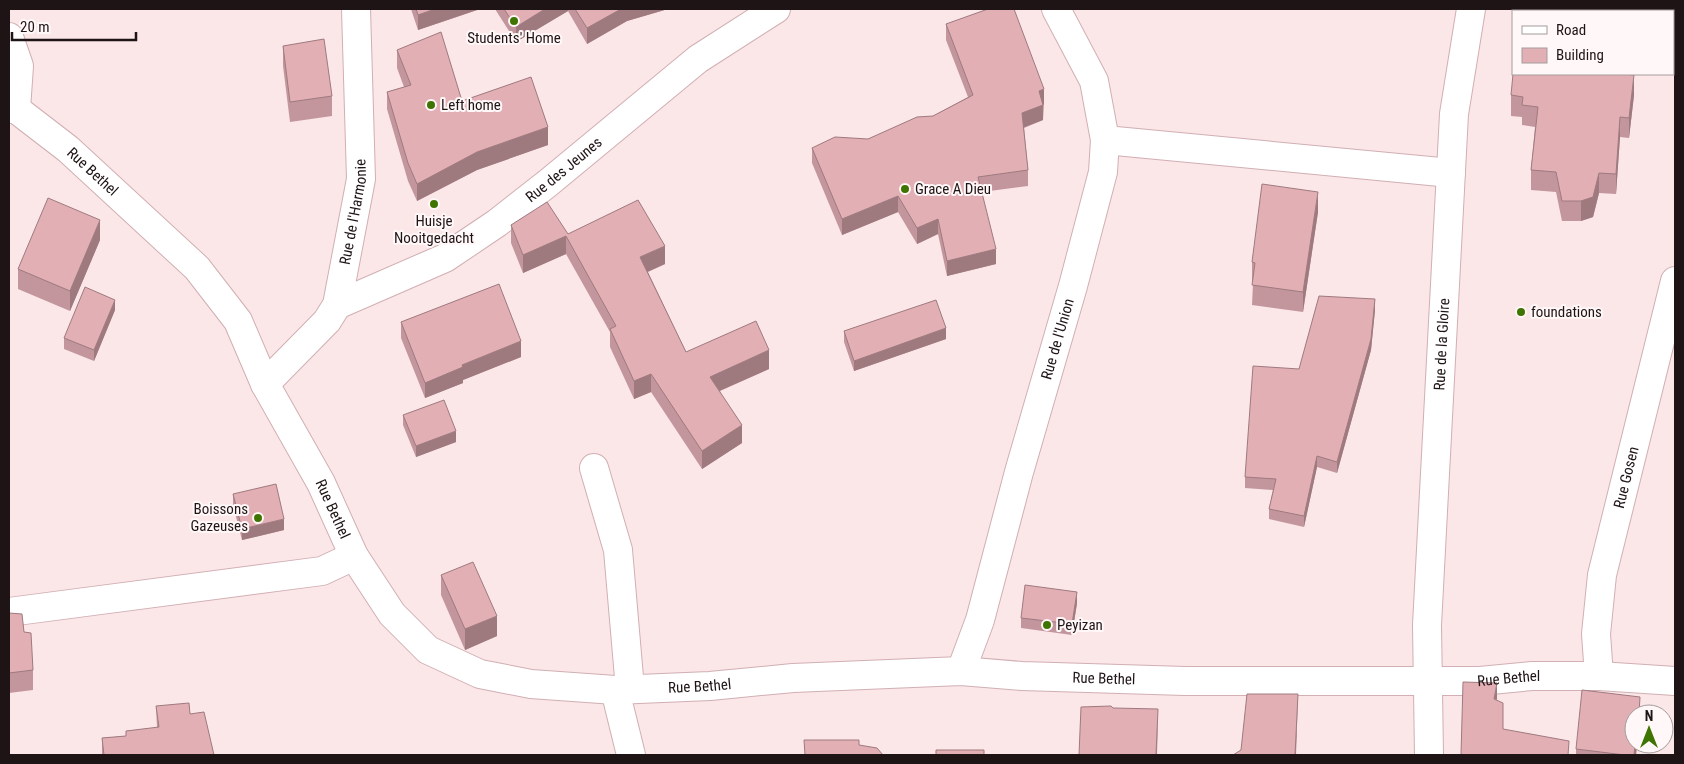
<svg xmlns="http://www.w3.org/2000/svg" width="1684" height="764" font-family="'Roboto Condensed',sans-serif">
<rect width="100%" height="100%" fill="#fbe6e8"/>
<g fill="none" stroke-linecap="round" stroke-linejoin="round">
<defs>
<g id="street">
<path d="M9,37l10,29 -3,43"/>
<path id="s1" d="M9,109h7l52,40 129,119 41,53 27,63 56,99 33,73 38,58 36,36 52,24 51,10 84,6 95,-4 83,-8 168,-7 61,5 163,5h295l52,-5h67l76,5"/>
<path d="M1105,140l346,33"/>
<path id="s2" d="M337,305l108,-47 52,-35 51,-40 150,-124 78,-50"/>
<path id="s3" d="M265,384l62,-63 10,-16 24,-126 -5,-170"/>
<path d="M594,468l24,82 12,139"/>
<path d="M9,612l313,-41 32,-15"/>
<path id="s4" d="M961,671l19,-51 39,-148 54,-186 30,-114 2,-32 -11,-59 -38,-72"/>
<path id="s5" d="M1599,676l-3,-42 6,-59 73,-294"/>
<path d="M615,690l16,65"/>
<path id="s6" d="M1429,755l-2,-130 27,-511 17,-105"/>
</g>
</defs>
<use href="#street" stroke="#d1afb3" stroke-width="30"/>
<use href="#street" stroke="#fff" stroke-width="28"/>
</g>
<path fill="#c2969c" d="M411,9h69l-62,21z
M495,9h173l-41,12 -40,23 -19,-33 -52,31z
M946,24l98,80 -1,16 -19,8 4,42v16l-46,6 14,72 -49,12 -9,-42 -21,10 -19,-32 -56,23 -30,-72v-15l56,-9 65,-23 35,-19 -22,-57z
M283,46l49,50v20l-42,6 -7,-56z
M397,50l65,51 86,44 -71,25 -60,31 -9,-20 -21,-72v-17l17,-5 -7,-19z
M1511,95h123l-5,43 -9,-1 -4,57 -17,-1 -6,24 -12,4h-19l-6,-29 -25,-2v-20l4,-43 -13,-2v-8l-11,-1z
M1318,212l-15,100 -51,-7 1,-22 -1,-1v-20z
M511,225l57,9 97,30 -17,8 38,80 83,17 -49,22 22,52 -40,26 -51,-77 -17,7 -24,-52v-15l-44,-78 -43,19 -12,-30z
M100,240l-30,71 -52,-22v-20z
M115,310l-21,51 -30,-12v-11z
M1375,310l-4,40 -34,123 -20,-6 -13,60 -35,-8v-10l4,-19 -28,-2v-11l54,-108z
M401,322l120,35 -58,23v3l-38,15 -24,-60z
M844,331l102,8 -92,32 -10,-29z
M403,415l53,27 -40,15 -13,-32z
M233,494l51,36 -42,10 -9,-35z
M441,575l56,61 -32,14 -24,-55z
M1077,603l-5,32 -51,-7v-10z
M9,613l15,19 9,38v20l-24,3z
M156,706l34,8 24,41h-112v-17l24,-2v-5l31,-3z
M1640,714l-4,41h-60v-6z"/>
<path fill="#9e7a7f" d="M435,9h45l-62,21v-15z
M545,9h23v2l-52,31v-15z
M621,9h47l-41,12 -40,23v-16z
M1634,75v20l-5,43v-20z
M1044,89v15l-5,3v-16z
M1043,105v15l-21,8v-15z
M1620,117v20l-4,57v-20z
M548,127v18l-71,25 -60,31v-17l60,-32z
M1599,173v20l-6,24 -12,4v-20z
M1318,192v20l-15,100v-20z
M898,196v16l-56,23v-16z
M938,219v15l-21,10v-16z
M100,220v20l-30,71v-20z
M566,236v18l-43,19v-18z
M665,246v18l-25,11v-18z
M996,249v15l-49,12v-15z
M1375,299v11l-4,40 -34,123v-11z
M115,300v10l-21,51v-11z
M946,328v11l-92,32v-10z
M521,341v16l-58,23v3l-38,15v-15l37,-18z
M769,350v19l-59,26v-18z
M651,374v18l-17,7v-18z
M742,425v18l-40,26v-18z
M456,431v11l-40,15v-11z
M1317,456v11l-13,60v-11z
M284,519v11l-42,10v-11z
M1077,592v11l-5,32v-11z
M497,616v20l-32,14v-21z
M1497,683v17l-3,-1z
M1298,694l-2,61h-1z
M1640,697v17h-1z
M1158,709l-1,46h-1z
M1635,744h2l-1,11h-2z"/>
<path fill="#e2afb5" stroke="#9e7a7f" d="M416,9h19l-17,6z
M504,9h41l-29,18z
M575,9h46l-34,19z
M988,9h26l30,80 -5,2 4,14 -21,8 6,57 -50,7 18,72 -49,12 -9,-42 -21,9 -19,-32 -56,23 -30,-71 23,-11 33,2 49,-22 16,-1 40,-21 -27,-71z
M441,32l21,69 69,-24 17,50 -71,25 -60,32 -9,-21 -21,-71 24,-7 -14,-35z
M324,39l8,57 -42,6 -7,-56z
M1513,74h110l11,1 -5,43 -9,-1 -4,57 -17,-1 -6,24 -12,4h-19l-6,-29 -25,-2 7,-63 -16,-2 1,-8 -12,-2z
M1262,184l56,8 -15,100 -51,-7 3,-22 -3,-1z
M48,198l52,22 -30,71 -52,-22z
M638,200l27,46 -25,11 46,95 70,-31 13,29 -59,27 32,48 -40,26 -51,-77 -17,7 -24,-52 6,-3 -50,-90 -43,19 -12,-30 36,-23 21,32z
M499,284l22,57 -59,24 1,2 -38,16 -24,-61z
M85,287l30,13 -21,50 -30,-12z
M1319,296l56,3 -4,40 -34,123 -20,-6 -13,60 -35,-7 7,-30 -31,-2 8,-111 46,3z
M936,300l10,28 -92,33 -10,-30z
M444,400l12,31 -40,15 -13,-31z
M276,484l8,35 -42,10 -9,-35z
M473,562l24,54 -32,13 -24,-54z
M1025,585l52,7 -5,32 -51,-6z
M9,613l13,1 2,18 7,1 2,37 -24,3z
M1463,682l34,1 -3,16 9,4v26l66,12 -1,14h-107z
M1582,690l58,7 -1,17h-5v30h1l-1,11h-9l-49,-6z
M1247,694h51l-3,61h-62l8,-5z
M189,703l1,11 14,-2 10,43h-110l-2,-17 24,-2v-5l33,-4 -3,-21z
M1111,706l2,2 45,1 -2,46h-77l2,-48z
M804,740h55v5l18,3 6,7h-78z
M936,750h48v5h-48z"/>
<g fill="#3f7400" stroke="#fff7f8" stroke-width="2">
<circle cx="514" cy="21" r="5"/>
<circle cx="431" cy="105" r="5"/>
<circle cx="905" cy="189" r="5"/>
<circle cx="434" cy="204" r="5"/>
<circle cx="1521" cy="312" r="5"/>
<circle cx="258" cy="518" r="5"/>
<circle cx="1047" cy="625" r="5"/>
</g>
<g text-anchor="middle" dominant-baseline="central" stroke-width="4" stroke-linejoin="round" paint-order="stroke">
<g font-size="15" fill="#1f1415" stroke="#fff7f8" text-anchor="start">
<text x="514" y="38" text-anchor="middle">Students' Home</text>
<text x="441" y="105">Left home</text>
<text x="915" y="189">Grace A Dieu</text>
<text x="434" y="221" text-anchor="middle">Huisje<tspan x="434" dy="17">Nooitgedacht</tspan></text>
<text x="1531" y="312">foundations</text>
<text x="248" y="509" text-anchor="end">Boissons<tspan x="248" dy="17">Gazeuses</tspan></text>
<text x="1057" y="625">Peyizan</text>
</g>
<g font-size="15" fill="#1f1415" stroke="#fff7f8">
<text stroke="none"><textPath href="#s2" startOffset="266">Rue des Jeunes</textPath></text>
<text stroke="none"><textPath href="#s1" startOffset="106">Rue Bethel</textPath></text>
<text stroke="none"><textPath href="#s3" startOffset="202">Rue de l'Harmonie</textPath></text>
<text stroke="none"><textPath href="#s4" startOffset="346">Rue de l'Union</textPath></text>
<text stroke="none"><textPath href="#s6" startOffset="411">Rue de la Gloire</textPath></text>
<text stroke="none"><textPath href="#s5" startOffset="202">Rue Gosen</textPath></text>
<text stroke="none"><textPath href="#s1" startOffset="526">Rue Bethel</textPath></text>
<text stroke="none"><textPath href="#s1" startOffset="1786">Rue Bethel</textPath></text>
<text stroke="none"><textPath href="#s1" startOffset="1381">Rue Bethel</textPath></text>
<text stroke="none"><textPath href="#s1" startOffset="976">Rue Bethel</textPath></text>
</g>
</g>
<rect width="1684" height="764" fill="none" stroke="#1f1415" stroke-width="20"/>
<rect x="1512" y="10" width="162" height="65" fill="#fff7f8" stroke="#a59c9d"/>
<rect x="1522" y="26" width="25" height="8" fill="#ffffff" stroke="#a59c9d"/>
<text x="1556" y="35" font-size="15" fill="#1f1415">Road</text>
<rect x="1522" y="48" width="25" height="15" fill="#e2afb5" stroke="#a59c9d"/>
<text x="1556" y="60" font-size="15" fill="#1f1415">Building</text>
<g transform="translate(1649 729)"><circle r="24" fill="#fff7f8" stroke="#a59c9d"/>
<path d="M0-4L9 19L0 12L-9 19Z" fill="#3f7400"/>
<text y="-8" font-size="14" font-weight="bold" text-anchor="middle" fill="#1f1415">N</text>
</g>
<path d="M12 32v8h124v-8" fill="none" stroke="#1f1415" stroke-width="2.5"/>
<text x="20" y="32" font-size="15" fill="#1f1415" stroke="#fff7f8" stroke-width="4" paint-order="stroke">20 m</text>
</svg>
